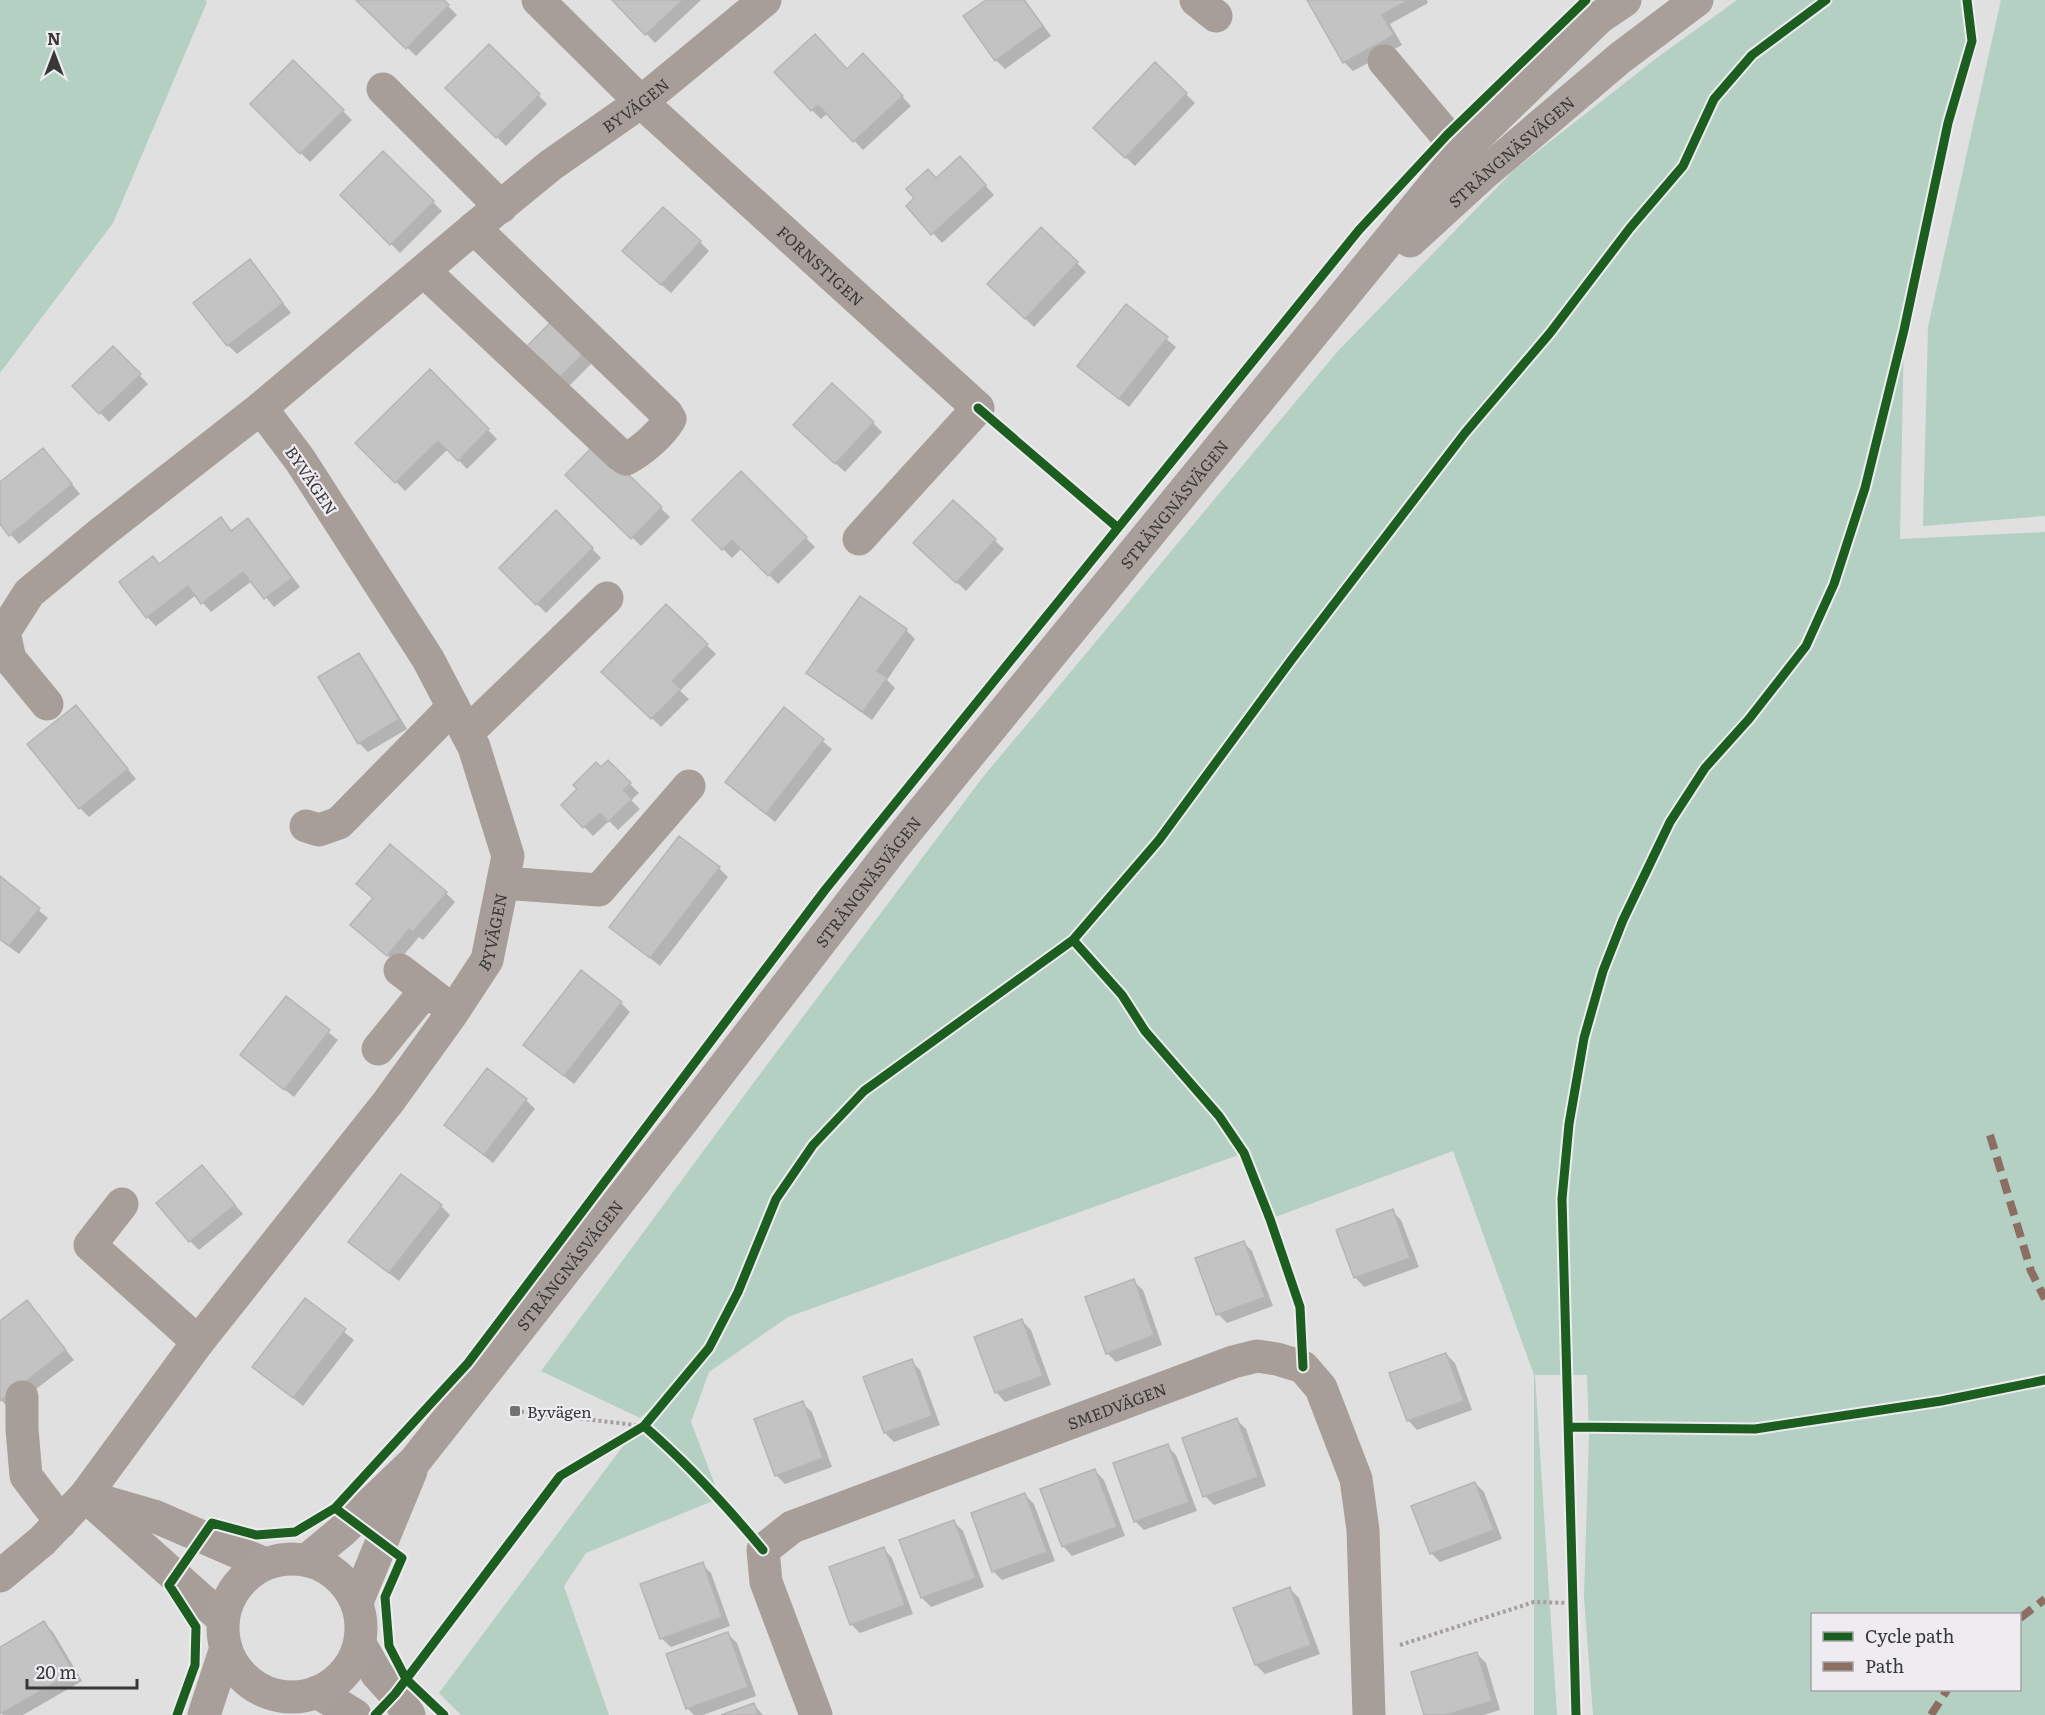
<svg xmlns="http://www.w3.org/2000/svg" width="2045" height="1715" font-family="Literata,serif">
<rect width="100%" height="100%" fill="#e1e0e1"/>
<path fill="#b3d0c2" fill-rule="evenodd" d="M0,0h205l2,2 -94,221 -113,150z
M1737,0h230l1,5 4,36 -24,82 -44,207 -4,209 145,-7v1183h-452l-9,-118 5,-163 -2,-59h-52l22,340h-23v-340l-81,-224 -183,68 -26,-66 -456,164 -79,55 -18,50 29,76 -134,55 -22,33 45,129h-148l-22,-22 213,-286 -12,11 -99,-47 228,-309 214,-285 355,-426 177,-182 143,-112zM1812,1614h208v76h-208z
M2001,0h44v516l-122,10 5,-199z"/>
<path fill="#0003" d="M358,0h84l15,15 -41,41z
M614,0h87l-46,43z
M989,0h36l26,36 -46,33 -9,-9z
M1309,0h118l1,3 -38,21 12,21 -49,26 -9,-9z
M489,46l58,58 -41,42 -59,-58z
M293,62l59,58 -42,42 -58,-58z
M872,64l39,42 -48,44 -35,-37 -7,6 -9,-9 35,-40z
M1155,64l40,39 -60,63 -31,-29z
M383,153l59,58 -42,42 -58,-58z
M969,167l25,28 -52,48 -34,-37 28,-26z
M700,242l9,9 -38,42 -38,-33z
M249,261l42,52 -54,41 -9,-9z
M1077,263l9,9 -52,55 -36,-34z
M1127,306l49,41 -47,60 -41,-32z
M556,319l40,40 -33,33 -40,-40z
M113,348l35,36 -39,38 -35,-36z
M430,372l67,67 -30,30 -19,-20 -43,42 -47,-48z
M873,423l9,9 -37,40 -41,-38z
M596,445l74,72 -29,29 -74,-71z
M51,459l29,35 -61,50 -19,-22v-38z
M741,473l74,74 -37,37 -36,-36 -10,10 -38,-38z
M953,502l51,47 -38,42 -42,-39z
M556,512l45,46 -55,55 -45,-45z
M221,519l12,13 15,-12 9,9 43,58 -26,20 -22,-26 -41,31 -15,-17 -40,31 -9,-9 13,-52z
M861,598l45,32 9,9 -28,41 8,8 -23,32 -55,-39 -9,-9z
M666,606l50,48 -36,37 9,8 -28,28 -57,-55z
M358,655l9,9 40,65 -39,23 -9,-9 -39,-65z
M76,707l60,72 -47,38 -9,-9z
M784,709l48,40 -57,73 -48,-40z
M608,762l31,31 -8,7 9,9 -22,21 -9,-9 -16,15 -30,-31z
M719,868l9,9 -68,89 -49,-39z
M0,878l48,40 -29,36 -19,-14z
M367,893h79l9,9 -32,38 -4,-3 -22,26 -36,-29 13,-35z
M286,998l52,42 -44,57 -52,-42z
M621,1003l9,9 -56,72 -40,-31z
M526,1100l9,9 -42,54 -47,-38z
M202,1167l41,47 -44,36 -9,-9z
M441,1206l9,9 -51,66 -49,-39z
M1392,1211l9,9 18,47 -55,20 -9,-10z
M1243,1242l9,9 21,55 -46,17 -9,-9z
M1133,1281l10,9 19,55 -46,17 -9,-9z
M305,1300l49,40 -51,66 -49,-40z
M27,1302l47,58 -64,49 -10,-10v-76z
M1022,1321l9,9 20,55 -46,17 -9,-10z
M1446,1354l9,9 17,47 -55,20 -9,-10z
M911,1361l9,9 20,55 -46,17 -9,-9 -20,-55z
M802,1403l10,9 20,55 -47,17 -9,-9z
M1237,1420l9,9 20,57 -52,19 -9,-9z
M1167,1446l9,9 21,56 -53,19 -9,-9z
M1095,1471l9,9 21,56 -53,20 -9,-10z
M1475,1483l9,9 18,47 -62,23 -9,-9z
M1025,1495l9,9 21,57 -53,19 -9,-9z
M954,1522l9,9 21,56 -53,20 -9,-9z
M883,1548l9,10 21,56 -53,19 -9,-9z
M702,1564l9,9 19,53 -59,21 -10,-9z
M1290,1589l9,9 21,56 -55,20 -9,-9z
M44,1623l9,9 29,49 -59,34h-20l-3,-3v-63z
M728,1634l9,9 19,53 -53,19h-9l-7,-7z
M1477,1654l9,9 14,47 -16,5h-58z
M754,1705l9,10h-38z"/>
<path fill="#c4c3c4" stroke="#b6b5b5" stroke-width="1.5" d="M356,0h88l5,5 -43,44z
M612,0h71l-38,35z
M986,0h38l19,26 -48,35 -32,-45z
M1307,0h101l-26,15 12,20 -51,28z
M815,34l32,35 16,-16 40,43 -50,46 -35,-37 -7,6 -37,-39z
M489,44l51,50 -44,44 -51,-50z
M293,60l51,50 -44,44 -50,-50z
M1155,62l32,31 -62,65 -32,-30z
M383,151l51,50 -44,44 -50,-50z
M960,156l26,29 -55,50 -25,-29 8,-8 -8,-9 22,-20 8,9z
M663,207l38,34 -40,44 -39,-34z
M1041,227l37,35 -53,57 -38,-35z
M250,259l33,44 -56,43 -34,-43z
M1126,304l42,33 -49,62 -42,-33z
M556,317l32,32 -35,35 -32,-32z
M113,346l28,28 -42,40 -27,-28z
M430,369l59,60 -31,32 -20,-20 -43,42 -40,-40z
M832,383l42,39 -39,42 -42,-39z
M596,443l66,64 -31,32 -66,-64z
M43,448l29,36 -63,52 -9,-12v-42z
M741,471l66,66 -39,39 -36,-36 -10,10 -30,-30z
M953,500l43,39 -40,44 -43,-40z
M556,510l37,38 -57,57 -37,-37z
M221,517l10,14 17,-13 44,60 -28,21 -21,-27 -42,32 -13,-18 -42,32 -27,-36 34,-26 6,8z
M860,596l47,33 -30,42 10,7 -24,34 -57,-39z
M666,604l42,40 -36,37 9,8 -30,30 -50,-47z
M359,653l40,66 -41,25 -40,-67z
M76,705l52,64 -49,40 -52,-65z
M784,707l40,32 -58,75 -41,-32z
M608,760l23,23 -8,7 9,9 -24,23 -8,-9 -17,15 -22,-23 16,-16 -4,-4 23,-23 5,5z
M679,836l41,31 -70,91 -41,-31z
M390,844l57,48 -34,40 -4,-3 -22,27 -37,-31 23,-27 -17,-14z
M0,876l40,32 -31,38 -9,-7z
M581,970l41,32 -58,74 -41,-31z
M286,996l44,34 -46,60 -44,-35z
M487,1068l40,31 -43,56 -40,-30z
M202,1165l33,40 -46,37 -33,-39z
M401,1174l41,31 -53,68 -41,-31z
M1393,1209l17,49 -56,20 -18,-48z
M1244,1241l21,56 -49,18 -21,-57z
M1134,1279l20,56 -48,19 -21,-57z
M305,1298l41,31 -53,69 -41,-31z
M27,1300l39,50 -66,51v-80z
M1022,1319l21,57 -48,17 -21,-56z
M1446,1353l18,48 -57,20 -18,-48z
M912,1359l20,57 -48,17 -21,-56z
M803,1401l20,57 -48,18 -21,-57z
M1237,1418l21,59 -55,20 -21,-59z
M1168,1444l21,58 -55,20 -21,-59z
M1095,1469l22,58 -55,20 -22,-58z
M1475,1482l19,48 -64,24 -19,-48z
M1025,1493l22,59 -55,20 -21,-59z
M954,1520l22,58 -55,20 -22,-58z
M884,1547l21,58 -55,20 -21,-58z
M703,1562l19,55 -62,22 -20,-55z
M1290,1587l21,58 -56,20 -22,-57z
M44,1621l30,51 -74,42v-67z
M728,1632l20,55 -62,22 -20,-55z
M1477,1652l15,49 -46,14h-22l-13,-43z
M754,1703l4,12h-37z"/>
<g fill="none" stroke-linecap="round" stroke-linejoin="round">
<path stroke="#a59f9c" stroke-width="4" stroke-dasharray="3 3" stroke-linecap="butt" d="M515,1411l129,15
M1400,1645l134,-43 38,1"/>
<g stroke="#a89e99" stroke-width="33">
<path id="s1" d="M538,0l103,102 337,306 -119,131"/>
<path d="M1196,0l20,16"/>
<path d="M1384,61l94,112"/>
<path d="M383,89l118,118"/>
<path d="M424,271l196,184 6,4c16,-8 35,-25 44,-40l-3,-5 -193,-186"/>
<path id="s2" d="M261,408l213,-180 77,-63 90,-63 124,-102"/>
<path d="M467,733l140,-135"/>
<path d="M306,826l13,4 20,-7 114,-116"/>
<path d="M503,883l96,7 90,-104"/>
<path d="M400,970l43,33"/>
<path d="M378,1049l48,-59"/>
<path d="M122,1204l-32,41 108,97"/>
<path d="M22,1397v32l4,47 35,46"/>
<path d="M85,1496l69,20 111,48"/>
<path d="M91,1501l132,118"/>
<path id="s3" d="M0,1576l42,-35 43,-45 113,-154 191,-241 64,-89 34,-52 21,-104 -34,-109 -46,-88 -128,-199 -39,-52 -160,125 -72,60 -25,39 6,27 37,45"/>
<path d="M360,1644l17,30 18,20 14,21"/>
<path d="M317,1692l38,23"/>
<path id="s4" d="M816,1715l-50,-133 -3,-32 29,-23 441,-165 24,-6 20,3 26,8 18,21 35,91 7,51 6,185"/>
</g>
<g stroke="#a89f9b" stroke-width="33">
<path id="s5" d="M1410,241l71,-65 139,-118 77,-58"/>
<circle cx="292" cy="1628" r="69"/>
<path id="s6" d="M307,1560l35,-29 73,-70 265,-337 216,-280 565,-692 139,-135 25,-17"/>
<path d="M357,1602l54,-131"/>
<path d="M204,1715l22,-67"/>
</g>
<path stroke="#8d6e63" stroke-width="8" stroke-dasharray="15 8" stroke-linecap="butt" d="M1990,1135l41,136 14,28
M2020,1618l25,-19
M1931,1715l16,-25"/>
<defs>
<path id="cycleway" d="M978,408l140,120
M1073,940l49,55 23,36 74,85 25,37 26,66 30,88 3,60
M644,1426c45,39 81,78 119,124
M1569,1427l186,2 186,-28 104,-21
M335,1508l67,50 -17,39 4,49 17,33 38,36
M177,1715l18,-50 1,-38 -27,-42 43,-62 44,12 39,-3 40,-24 133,-145 357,-473 534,-660 88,-95 139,-135
M375,1715l20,-21 165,-218 84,-50 65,-78 29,-56 38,-93 37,-54 51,-54 209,-151 86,-100 133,-181 173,-226 85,-100 80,-105 53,-62 31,-67 38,-44 74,-55
M1576,1715l-14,-516 7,-75 15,-86 19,-67 20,-51 47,-98 35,-54 44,-49 57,-73 28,-62 31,-96 39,-158 44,-207 24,-82 -5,-41"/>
</defs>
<use href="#cycleway" stroke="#eeecf0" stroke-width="13"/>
<use href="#cycleway" stroke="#1b5e20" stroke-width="9"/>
</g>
<rect fill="#737374" stroke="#eeecf0" stroke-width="2" x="509" y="1405" width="12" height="12" rx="3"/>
<g text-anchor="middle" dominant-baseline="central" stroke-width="4.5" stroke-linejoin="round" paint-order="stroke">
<g font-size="16" fill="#383839" stroke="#eeecf0">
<text stroke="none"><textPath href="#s2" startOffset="482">BYVÄGEN</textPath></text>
<text stroke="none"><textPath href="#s5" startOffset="135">STRÄNGNÄSVÄGEN</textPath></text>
<text stroke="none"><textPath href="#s1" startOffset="388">FORNSTIGEN</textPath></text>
<text transform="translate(312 480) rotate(56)">BYVÄGEN</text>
<text stroke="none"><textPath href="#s6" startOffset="1368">STRÄNGNÄSVÄGEN</textPath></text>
<text stroke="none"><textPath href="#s6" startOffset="882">STRÄNGNÄSVÄGEN</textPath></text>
<text stroke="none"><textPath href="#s3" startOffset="816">BYVÄGEN</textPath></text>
<text stroke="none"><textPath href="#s6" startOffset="396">STRÄNGNÄSVÄGEN</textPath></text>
<text stroke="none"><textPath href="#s4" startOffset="558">SMEDVÄGEN</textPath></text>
</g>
<g font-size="16" fill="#383839" stroke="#eeecf0" text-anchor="start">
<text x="527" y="1411">Byvägen</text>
</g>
</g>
<rect x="1811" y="1613" width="210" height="78" fill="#eeecf0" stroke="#a5a4a7" stroke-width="1.5"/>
<rect x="1823" y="1632" width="30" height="9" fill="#1b5e20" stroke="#a5a4a7" stroke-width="1.5"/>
<text x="1865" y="1643" font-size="18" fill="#383839">Cycle path</text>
<rect x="1823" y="1662" width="30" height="9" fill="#8d6e63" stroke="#a5a4a7" stroke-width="1.5"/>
<text x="1865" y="1673" font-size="18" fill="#383839">Path</text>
<g transform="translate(54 54)" stroke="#eeecf0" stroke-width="4.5" paint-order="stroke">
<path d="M0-4.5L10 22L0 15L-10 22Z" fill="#383839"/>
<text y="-9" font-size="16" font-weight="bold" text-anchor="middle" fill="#383839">N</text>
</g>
<path d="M27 1679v9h110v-9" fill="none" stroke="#383839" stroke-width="3"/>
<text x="36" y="1679" font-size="18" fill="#383839" stroke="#eeecf0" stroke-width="4.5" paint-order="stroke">20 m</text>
</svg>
